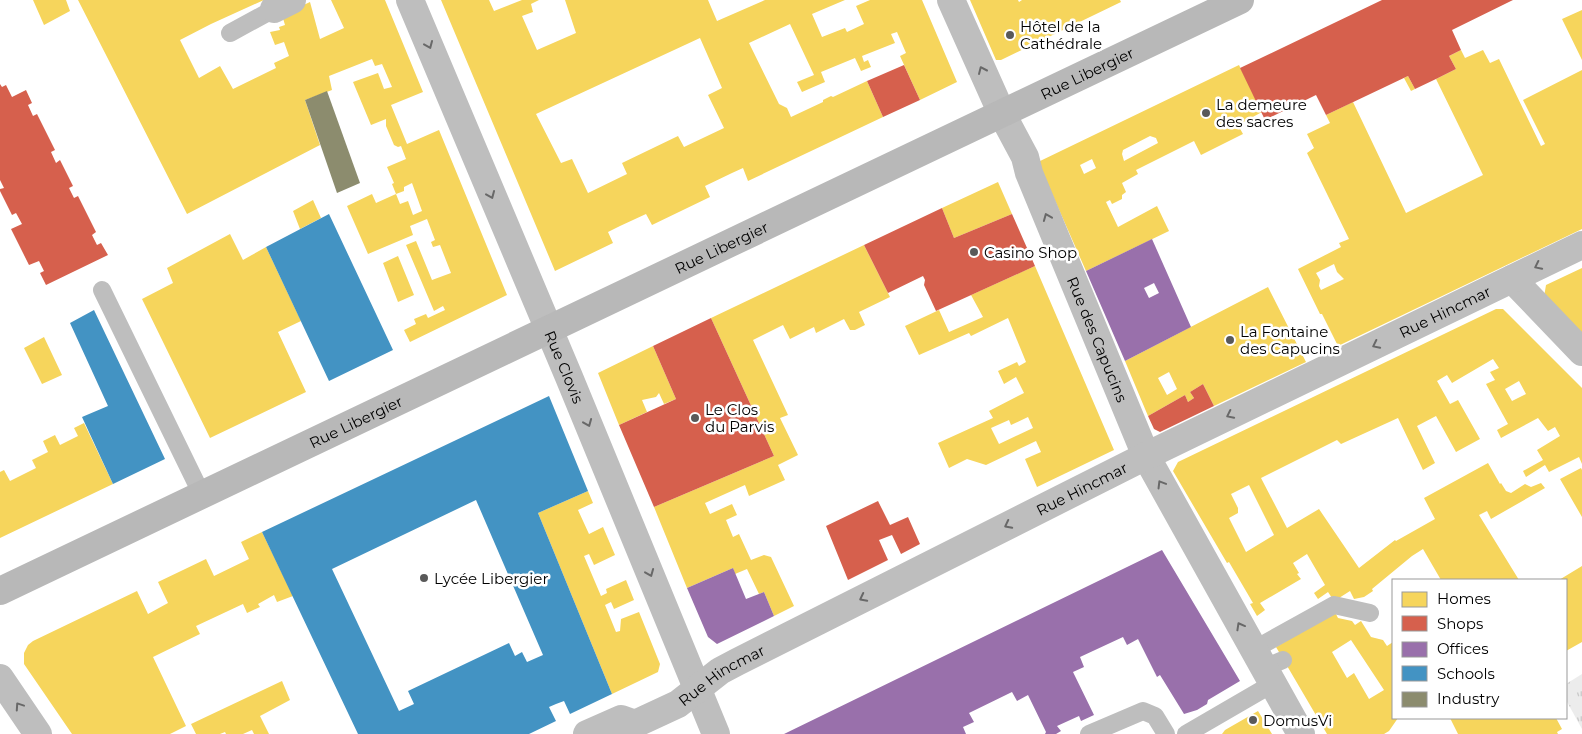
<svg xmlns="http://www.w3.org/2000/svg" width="1582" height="734" font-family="Montserrat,sans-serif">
<defs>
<pattern id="grass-tufts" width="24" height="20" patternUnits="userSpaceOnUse" patternTransform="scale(1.25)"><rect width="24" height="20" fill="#ececec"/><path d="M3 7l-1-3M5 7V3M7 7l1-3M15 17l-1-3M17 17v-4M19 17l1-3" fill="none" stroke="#c9c9c9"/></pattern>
</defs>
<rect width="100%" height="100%" fill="#fff"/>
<path fill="url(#grass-tufts)" d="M1582,674v55l-16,-29v-16z"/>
<path fill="#f6d55c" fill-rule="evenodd" d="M33,0h33l4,11 -26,14z
M78,0h186l-53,24 -31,16 19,38 21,-12 13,23 43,-21 -2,-5 15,-7 -5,-14 -9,3 -5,-13 10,-2 -1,-3 6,-2 -3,-10 28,-13 10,37 24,-11 -13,-28h54l38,92 -32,13 16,39 32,-14 68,165 -97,47 -6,-12 12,-6 -2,-5 12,-5 2,4 17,-8 -2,-4 -9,5 -28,-66 10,-4 16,39 19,-7 -11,-28 -7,2 -2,-5 4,-2 -8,-21 -17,7 3,9 -45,19 -21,-48 25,-12 4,9 20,-9 4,10 8,-3 5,14 9,-4 -10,-28 -8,4v4l-8,3 -4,-10 2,-1 -7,-16 19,-8 -5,-13 -3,1 -4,-2 -8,-19v-7l-15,6 -18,-43 25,-9 6,16 8,-2 -10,-23 -7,2 -3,-7 -43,17 3,14 -27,10 15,45 -133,69z
M441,0h48l5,11 28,-11h17l-8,4 2,8 -11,4 15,34 39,-17 -11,-33h143l9,21 48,-21h80l-33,14 10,23 23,-9 2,4 17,-8 -8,-18 14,-6h52l35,82 -37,18 -20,-44 6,-3 -9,-21 -6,2 4,9 -33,13 2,6 4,-2 3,7 -10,4 -6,-13 -34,14 4,10 -23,10 -5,-10 17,-7 -24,-51 -41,19 30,61 8,4 4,9 32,-15v-2l8,-4 2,1 34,-16 16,36 -135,64 -5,-13 -11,5 -27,13 5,11 -58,28 -6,-11 -26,12 -12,6 5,11 -58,28zM700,38l22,50 -14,7 16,33 -40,19 -6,-11 -56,27 5,11 -39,19 -16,-34 -11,4 -25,-49z
M970,0h48l1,2 3,-2h98l1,2 -120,58h-5z
M1582,10v50l-20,-41z
M1461,50l4,8 18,-8 7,13 9,-4 42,87 4,-2 -22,-44 59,-30v159l-244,117 -16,-32h-2l-22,-45 43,-22 -2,-4 10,-4 -42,-86 7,-5 -7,-14 23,-11 -4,-8 27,-13 53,111 77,-38 -47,-96 20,-10 -7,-13zM1334,264l3,8 7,7 -23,11 -2,-4 1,-6 -4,-7z
M1239,65l23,47 -24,13 5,9 -42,21 -7,-14 -58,29 2,4 -16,9 4,9 -4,3v4l-10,5 -2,-4 -4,2 12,25 39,-21 12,25 -83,40 -48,-109zM1150,136l6,2 2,5 -34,18 -2,-7 1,-4zM1092,159l4,9 -12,6 -4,-9z
M1408,76l7,13 -4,2 -7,-13z
M998,182l14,32 -58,24 -12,-30z
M313,200l8,18 -21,11 -7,-18z
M230,234l13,26 23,-13 35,74 -23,11 28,60 -96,46 -68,-139 31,-16 -6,-15z
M864,245l26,52 -31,15 6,13 -10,5h-5l-6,-11 -28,14 -2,-6 -24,12 -7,-14 -30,15 35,75 -8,3 18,37 -20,10 7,15 -36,16 -4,-11 -40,18 5,11 22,-10 5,11 -11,5 7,17 6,-3 12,26 13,-5 7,2 23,49 -20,10 -10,-24 -5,2 -12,-25 -12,5 -2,-6 -46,20 -33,-81 120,-51 -63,-138z
M398,256l16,39 -16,7 -15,-39z
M1035,266l79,184 -77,37 -12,-28 16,-7 -5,-11 -50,24 -19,-6 -18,9 -11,-25 55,-25 -4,-7 35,-18 -8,-16 -12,7 -6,-13 19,-9 2,4 7,-4 -18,-44 -37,18 -2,-3 -50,22 -14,-29 34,-16 10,22 16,-7 18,-8 -12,-22zM1028,417l5,11 -34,16 -8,-16 18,-8 2,5z
M1582,268v67l-38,-38 2,-12z
M1268,287l38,75 -92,44 -11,-22 -13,8 4,6 -6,4 -3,-7 -37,21 -23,-55zM1169,372l8,17 -10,6 -9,-17z
M1496,309h7l79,79v76l-3,-7 -30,15 -4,-7 -19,12 -3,-6 20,-11 -6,-10 23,-14 -5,-9 -7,4 -10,-13 -37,20 -4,-8 11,-6 -22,-40 9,-4 -5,-8 9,-4 -6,-9 -41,24 -5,-8 -10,6 13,23 8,-4 22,39 -24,13 -20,-36 -19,10 18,37 -12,7 -25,-52 -57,26 -4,-4 -76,38 26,50 32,-19 40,59 36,-28 1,1 39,-22 -11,-21 64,-35 12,21 1,-1 5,8 5,2 14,-9 6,3 10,-4 4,5 -54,31 -4,-8 -8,4 40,65h-78l-18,-31 -11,7 -40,33 1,2 -9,6 -10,2 -4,-8 -11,7h-7l-4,-6 -10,7 -4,-6 11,-8 -18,-31 -14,9 6,10 -2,1 4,5 -41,24 5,7 -8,6 -7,-12 3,-1 -17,-29 -7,-12 -2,1 -54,-92 5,-9zM1519,381l7,13 -14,7 -7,-12zM1249,485l25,50 -28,17 -17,-34 9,-5v-5l-7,-14z
M44,337l18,38 -20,9 -18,-36z
M653,346l23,53 -12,5 -5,-11 -3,4 -14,3 5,12 -28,13 -21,-52z
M84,423l29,61 -113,54v-66l4,-2 6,11 26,-13 -4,-8 16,-8 -5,-11 12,-6 5,10 18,-9 -4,-8z
M1581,468l1,2v47l-22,-38z
M588,491l5,12 -15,7 11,24 14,-7 12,28 -21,10 -5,-11 -5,2 17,40 6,-3 -1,-4 20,-9 8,20 -20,9 -3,-7 -6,3 11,27 4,-1 1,-12 18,-7 21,52 -2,8 -46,22 -74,-181z
M262,532l31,64 -16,6 -3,-7 -16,9 2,3 -13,6 -4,-9 -47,22 4,8 -47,23 33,69 -16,8h-98l-48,-70v-11l4,-8 5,-4 104,-50 11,23 20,-11 -10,-21 48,-23 8,17 35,-17 -8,-17z
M1582,566v76l-16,9v-71h-7z
M1335,612l3,6 14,3 3,4 6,-4 10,16 12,3 4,6 6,-4v76h5l-9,13 -5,3h-57l-51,-87zM1351,640l33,50 -15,9 -15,-26 -7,5 -15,-26z
M282,681l8,19 -30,16 9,18h-15l-2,-4 -9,4h-17l-1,-2 -5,2h-24l-5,-10z
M1258,711l14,23h-50l3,-4z
M1450,718h106l6,11 -5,3 1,2h-100z"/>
<path fill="#d6604d" d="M1382,0h131l-61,30 9,20 -12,6 7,13 -20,10 -21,10 -7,-13 -82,39 -10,-20 -51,25 -25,-52z
M904,65l16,35 -37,17 -16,-36z
M0,84l2,3 4,-2 6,12 14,-7 6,13 -4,2 5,11 4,-2 18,36 -4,2 5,11 4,-3 13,26 -4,2 5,10 4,-2 18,36 -4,3 5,10 4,-2 7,12 -62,30 -6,-12 4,-2 -5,-10 -10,4 -18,-36 11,-5 -6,-11 -4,2 -12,-24v-2l4,-1 -4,-8z
M942,208l12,30 58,-24 23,52 -99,45 -12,-26 1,-5 -2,-4 -35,17 -24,-48z
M711,318l63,138 -120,51 -35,-82 57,-26 -23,-53z
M1203,384l11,22 -54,26 -6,-3 -6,-13 37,-21 3,7 6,-4 -4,-6z
M878,501l12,24 18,-8 12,27 -19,10 -9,-19 -13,5 9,20 -40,20 -22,-54z"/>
<path fill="#9970ab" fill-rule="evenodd" d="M1152,239l39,88 -66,34 -39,-90zM1154,283l5,10 -10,5 -5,-10z
M1162,550l78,131 -32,19 -1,4 -10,6 -13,4 -24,-39 -3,2 -19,-38 -11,6 -4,-8 -43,20 4,10 -11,5 21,43 -13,6 -2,-5 -22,10 4,5 -5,3h-11l1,-2 -18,-37 -11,6 -5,-9 -43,21 5,9 -11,5 3,7h-182z
M733,568l13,31 18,-7 10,24 -57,28 -9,-7 -21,-49z"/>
<path fill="#4393c3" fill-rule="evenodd" d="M329,214l64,136 -64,31 -63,-134z
M94,310l71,149 -52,25 -31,-67 26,-11 -38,-83z
M549,396l39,95 -50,22 74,181 -42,20 -6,-13 -8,3 -7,3 7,14 -27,13h-171l-96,-202zM476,500l67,155 -16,7 -5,-10 -7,4 -6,-13 -101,48 6,13 -15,7 -67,-142z"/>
<path fill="#8c8c6e" d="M327,91l33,92 -23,10 -32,-93z"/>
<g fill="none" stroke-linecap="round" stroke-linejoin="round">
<path stroke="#bebebe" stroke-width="18" d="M230,33l44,-24
M102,290l100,205
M1253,650l81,-45 36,8
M1264,668l19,-8
M1089,734l54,-23 12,5 11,18
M1186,734l86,-50"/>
<g stroke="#bebebe" stroke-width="28">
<path id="s1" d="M410,0l159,377 147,357"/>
<path id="s2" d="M951,0l51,114 23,43 4,16 117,283 155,278"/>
<path d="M274,9l18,-9"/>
<path d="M1512,279l70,73"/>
<path d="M0,678l38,56"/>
<path id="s3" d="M587,734l34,-15 14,5 43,-20 42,-33 17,-9 409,-206 436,-211"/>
</g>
<path stroke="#b8b8b8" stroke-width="28" id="s4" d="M0,591l1240,-591"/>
</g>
<defs><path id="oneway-chevron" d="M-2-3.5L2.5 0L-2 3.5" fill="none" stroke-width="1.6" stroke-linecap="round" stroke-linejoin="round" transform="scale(1.25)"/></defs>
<g stroke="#686868">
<use href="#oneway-chevron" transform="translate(429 45) rotate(67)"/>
<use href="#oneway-chevron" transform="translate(982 70) rotate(-114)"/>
<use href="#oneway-chevron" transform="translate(491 195) rotate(67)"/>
<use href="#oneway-chevron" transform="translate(1047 217) rotate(-112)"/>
<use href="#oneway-chevron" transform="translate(1538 266) rotate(154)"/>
<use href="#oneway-chevron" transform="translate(1376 345) rotate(154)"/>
<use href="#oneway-chevron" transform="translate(1230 415) rotate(154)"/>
<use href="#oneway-chevron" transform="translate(588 423) rotate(68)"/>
<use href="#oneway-chevron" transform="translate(1161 484) rotate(-121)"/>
<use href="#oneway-chevron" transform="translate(1008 525) rotate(153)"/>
<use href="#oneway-chevron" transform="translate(650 573) rotate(68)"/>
<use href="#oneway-chevron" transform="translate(863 598) rotate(153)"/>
<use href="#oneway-chevron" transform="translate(1240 626) rotate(-119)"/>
<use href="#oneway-chevron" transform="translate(19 706) rotate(-124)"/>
</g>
<g fill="#595959" stroke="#fff" stroke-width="2">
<circle cx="1010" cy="35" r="5"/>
<circle cx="1206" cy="113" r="5"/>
<circle cx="974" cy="252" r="5"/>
<circle cx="1230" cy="340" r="5"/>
<circle cx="695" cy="418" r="5"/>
<circle cx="424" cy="578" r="5"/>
<circle cx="1253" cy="720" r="5"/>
</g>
<g text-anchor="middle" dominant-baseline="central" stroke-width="5" stroke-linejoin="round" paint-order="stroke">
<g font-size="15" fill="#000" stroke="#fff" text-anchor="start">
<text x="1020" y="26">Hôtel de la<tspan x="1020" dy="17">Cathédrale</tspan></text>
<text x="1216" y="104">La demeure<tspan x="1216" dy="17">des sacres</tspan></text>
<text x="984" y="252">Casino Shop</text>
<text x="1240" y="331">La Fontaine<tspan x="1240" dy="17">des Capucins</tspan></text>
<text x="705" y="409">Le Clos<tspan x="705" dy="17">du Parvis</tspan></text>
<text x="434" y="578">Lycée Libergier</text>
<text x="1263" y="720">DomusVi</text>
</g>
<g font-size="15" fill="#000" stroke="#fff">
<text stroke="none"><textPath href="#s4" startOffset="1204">Rue Libergier</textPath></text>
<text stroke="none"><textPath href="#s4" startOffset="799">Rue Libergier</textPath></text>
<text stroke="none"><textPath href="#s3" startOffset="962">Rue Hincmar</textPath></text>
<text stroke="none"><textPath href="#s2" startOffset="370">Rue des Capucins</textPath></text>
<text stroke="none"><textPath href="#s1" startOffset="398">Rue Clovis</textPath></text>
<text stroke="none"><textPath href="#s4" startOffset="394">Rue Libergier</textPath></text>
<text stroke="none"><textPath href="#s3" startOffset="558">Rue Hincmar</textPath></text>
<text stroke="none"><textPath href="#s3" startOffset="152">Rue Hincmar</textPath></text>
</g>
</g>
<rect x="1392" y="579" width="175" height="140" fill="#ffffff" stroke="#999999"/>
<rect x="1402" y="592" width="25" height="15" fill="#f6d55c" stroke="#999999"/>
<text x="1437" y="604" font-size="15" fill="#000000">Homes</text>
<rect x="1402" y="616" width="25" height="15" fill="#d6604d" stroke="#999999"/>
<text x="1437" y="629" font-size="15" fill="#000000">Shops</text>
<rect x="1402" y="642" width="25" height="15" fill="#9970ab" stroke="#999999"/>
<text x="1437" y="654" font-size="15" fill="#000000">Offices</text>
<rect x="1402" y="666" width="25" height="15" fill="#4393c3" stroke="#999999"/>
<text x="1437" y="679" font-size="15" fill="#000000">Schools</text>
<rect x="1402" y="692" width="25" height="15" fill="#8c8c6e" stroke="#999999"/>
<text x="1437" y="704" font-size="15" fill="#000000">Industry</text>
</svg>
